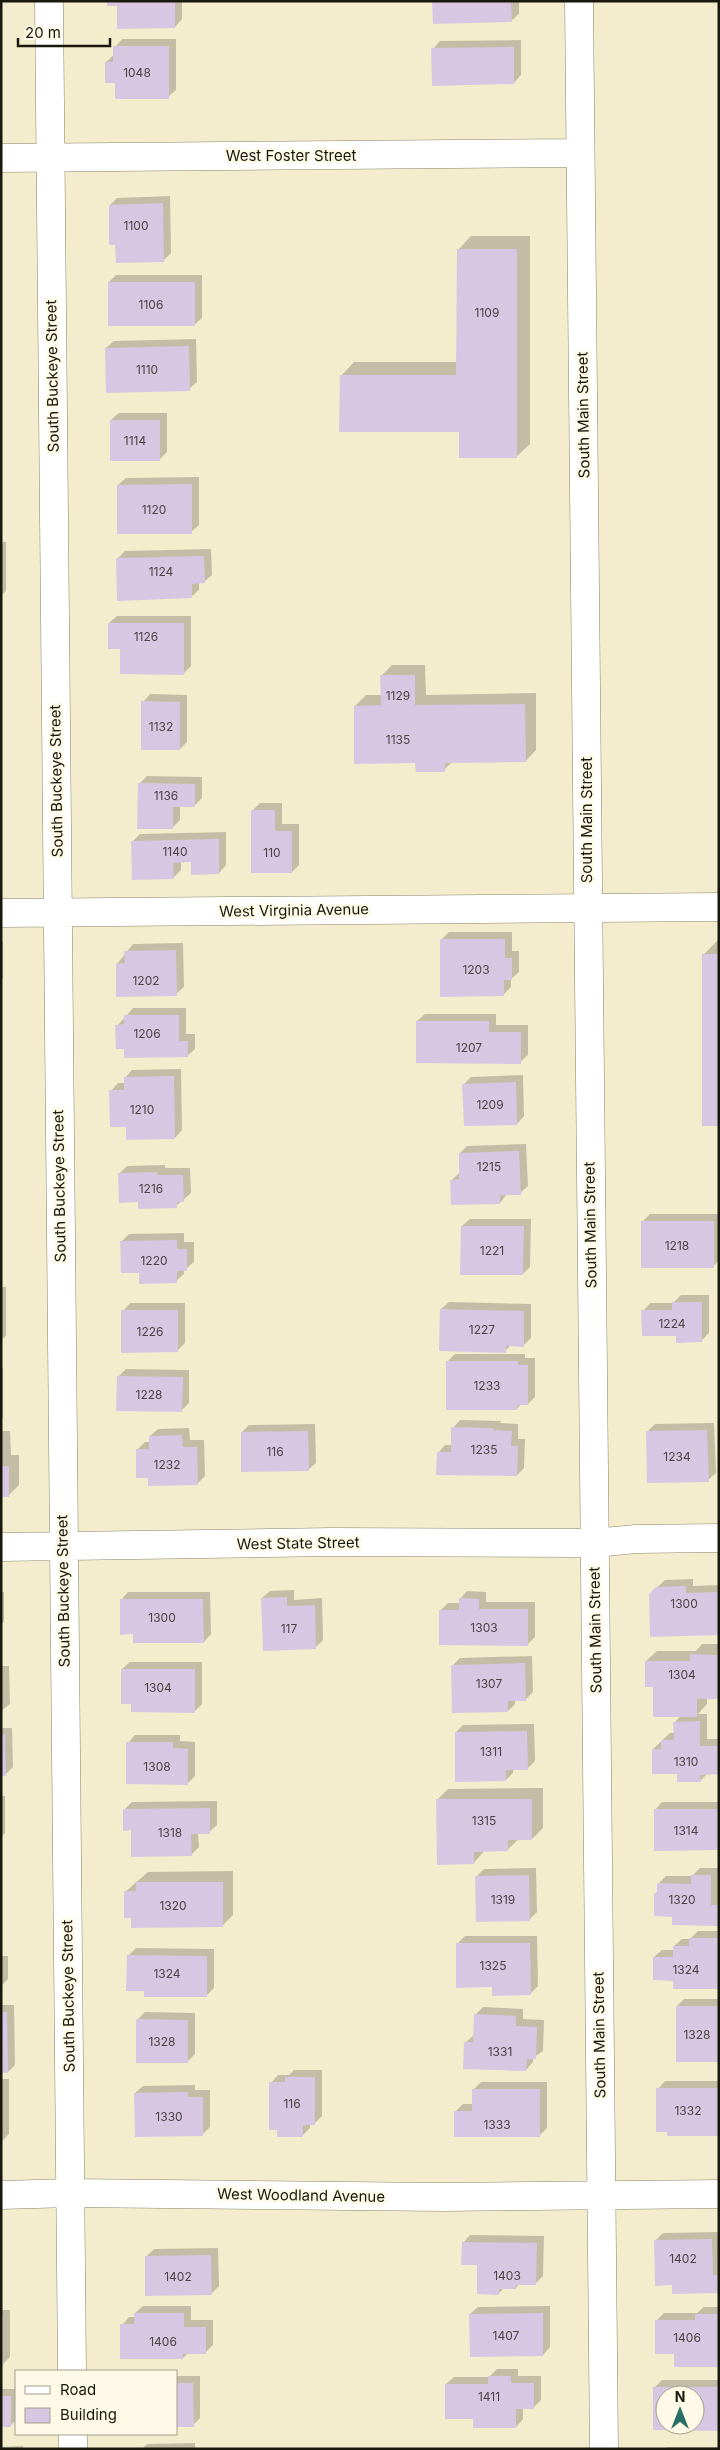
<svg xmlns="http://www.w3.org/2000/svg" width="720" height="2450" font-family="Inter,sans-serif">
<rect width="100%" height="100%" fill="#f3edce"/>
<path fill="#0003" fill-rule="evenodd" d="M108,1h74v18l-7,8z
M434,1h85v13l-8,7z
M122,39h54v51l-8,7 -52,-15 -10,-20 9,-8v-7z
M521,40v35l-7,8 -81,-34 7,-8z
M170,196l1,57 -7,7 -47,-17 -7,-38 7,-7z
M471,236h59v208l-14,13 -175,-81 13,-14h103l1,-112z
M116,275h86v43l-8,7 -85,-43z
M196,339l1,43 -8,7 -83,-41 8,-7z
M119,413h48v39l-8,8 -48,-40z
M199,477v48l-8,7 -73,-47 8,-7z
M1,542h5v49l-5,5z
M211,549l1,26 -8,7h-5v8l-8,7 -74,-38 8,-8z
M117,616h74v50l-8,8 -62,-26 -12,-25z
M392,665h33l1,30 110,-2v57l-10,11h-73l-9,9 -27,-8 -62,-56 11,-11h16l-1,-19z
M150,694l37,1v47l-7,7 -37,-47z
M147,776l55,1v21l-7,7h-15v15l-7,7 -34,-43z
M260,803h22v21h17v41l-7,7 -40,-61z
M1,822l1,43 -1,1z
M226,832v33l-7,8 -27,-12h-11v9l-8,8 -40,-37 7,-7z
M449,932h63v19h7v21l-8,7v8l-8,8 -62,-55z
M717,941h2v184l-16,-170z
M1,942h2v36l-2,2z
M183,943l1,44 -8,7 -59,-30 16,-20z
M133,1008h53v26h9v15l-8,7 -62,-8 -8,-22z
M425,1014h71v11h32v30l-8,7 -103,-41z
M181,1069l1,61 -7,8 -48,-12 -16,-35 7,-8h7v-5l7,-8z
M523,1075l1,41 -7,8 -53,-40 7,-7z
M526,1144l2,42 -8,7 -13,1 -7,9 -48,-23 7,-7 1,-20 7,-7z
M1,1155h1l-1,22z
M165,1165v3h25l1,25 -15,13 -37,-5 -20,-27 8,-8z
M650,1214h69v47l-6,5 -71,-44z
M470,1219h61l-1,48 -7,7 -61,-48z
M1,1223h1l-1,41z
M184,1233v9h10v20l-10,8v4l-8,7 -36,-9 -18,-31 7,-7z
M1,1287h5v49l-5,4z
M681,1295h28v38l-8,8 -23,-7 -35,-23 7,-8h23z
M449,1302l82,2v34l-8,8 -12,-1 -6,6 -64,-42z
M130,1303h55v40l-8,8 -54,-40z
M455,1354h70v4h10v39l-7,7h-7l-4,5 -69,-48z
M1,1368h2v49l-2,2z
M126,1369l63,1v33l-8,8 -63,-34z
M460,1420l41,1 -1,2 18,1v15h7l-1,29 -7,7 -79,-22 7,-8h7l1,-17z
M714,1423l2,50 -8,7 -61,-48 8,-8z
M315,1424l1,39 -8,7 -66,-38 7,-7z
M189,1428l1,12h14l1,36 -8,8 -47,-7 -13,-27 8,-8h5v-6l8,-7z
M1,1431h9l1,24h8v30l-11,11h-7z
M693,1579v7l26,-1v49l-69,-40 15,-14z
M294,1590v10l28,-2 1,42 -7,7 -54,-49 8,-7z
M467,1591l19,1v10h49v35l-7,7 -87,-34 7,-7h12v-4z
M1,1592h3v30l-3,2z
M128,1592h82l1,42 -7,8 -70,-9 -13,-33z
M702,1644h17v53h-12v7l-9,10h9v25h12v34h-11l-8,8 -22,-9 -25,-23 17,-16h5v-11l6,-7 -26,-29 -9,-25 11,-10h39z
M532,1656l1,36 -7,7h-11v5l-7,7 -55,-46 7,-7z
M130,1662h72v42l-8,8 -72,-43z
M1,1666h8l1,38 -9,7z
M534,1724l1,37 -8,8h-14v4l-7,7 -50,-48 7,-7z
M1,1728h11l1,39 -8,8h-4z
M135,1735h45v6l15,1v34l-8,8 -59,-41z
M543,1788v40l-11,11h-13l-12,11h-22l-11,13 -37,-63 11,-11z
M1,1796h4v37l-4,4z
M217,1801v24l-8,7 -11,1 1,14 -8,8 -59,-26 -8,-19 8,-8z
M662,1802h57v47l-64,-39z
M536,1868l1,44 -8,8 -52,-44 7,-7z
M700,1868h18l1,56 -46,-9 -18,-21 3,-3v-7l8,-8h26z
M233,1871v44l-11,11 -90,-9 -7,-25 23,-20z
M698,1931h21v57l-45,-8 -20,-23 8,-7h12v-4l8,-7h8z
M465,1936h72l1,50 -8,8 -73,-50z
M136,1948l78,1v39l-8,8 -60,-6 -18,-34z
M1,1956h7v23l-7,7z
M684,1999h35v62l-42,-55z
M1,2005h13l1,60 -7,7h-7z
M483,2007l40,2v10l21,1 -1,31 -10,7v4l-7,8 -61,-27 9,-8 1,-20z
M145,2012l50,1v41l-8,8 -50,-42z
M294,2070h28v46l-8,8h-4v4l-8,8 -31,-53 7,-8h11z
M1,2079h8v55l-8,8z
M665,2081h54v54l-61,-46z
M481,2082h66v46l-8,8 -84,-24 8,-8h11v-15z
M195,2085v5h15v37l-8,8 -67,-42 8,-7z
M719,2232v60l-46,-8 -18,-43 8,-8z
M470,2235l74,1 -1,40 -7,7h-16l-4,5h-12l-6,6 -35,-51z
M218,2248l1,38 -8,8 -65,-37 8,-8z
M143,2306h48v14h22v25l-8,8h-17l-5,5 -61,-33 7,-8h6v-4z
M550,2306v41l-7,8 -73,-41 8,-7z
M704,2307h15v59l-63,-45 8,-8h33z
M1,2310h9v47l-7,7z
M497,2369h21v7h23v24l-8,8h-10v11l-7,8 -41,-9 -29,-34 8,-7h35z
M176,2376h24v42l-7,7h-17z
M662,2380h57v49h-65v-41zM665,2395h30v30h-30z
M1,2389h15v31l-6,6h-9z
M195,2443v6h-53l5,-5z
M23,2446v3h-22v-2z
M667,2447h52v2h-54z"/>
<path fill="#d8c7e3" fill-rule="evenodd" d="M107,1h68v27l-58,1v-23h-10z
M432,1h79l1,21 -79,2z
M113,46h56v53h-54v-16h-10v-21h8z
M514,47v37l-82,2 -1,-38z
M163,203l1,59 -48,1 -1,-18h-6v-40z
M457,249h60v209h-58v-26h-120l1,-57h116z
M108,282h87v44h-87z
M189,346l1,45 -84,2 -1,-45z
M110,420h50v41h-50z
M192,484v50h-75v-49z
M204,556l1,27 -13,1v14l-75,3 -1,-43z
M108,623h76v52l-64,-1v-25h-12z
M380,675h35v30l110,-1 1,58 -81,1v9h-29l-1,-9 -61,1v-58l27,-1z
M141,701l39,1v48h-39z
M138,783l57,1v23h-22v22h-36z
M251,810h24v21h17v42h-41z
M219,839v35l-28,1v-13l-18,1 1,16 -42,1 -1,-39z
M440,939h65v19h7v22h-8v16l-64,1z
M176,950l1,46 -61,1v-33l9,-1 -1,-12z
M702,954h17v172h-17z
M124,1015h55v26h9v16l-64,1v-9h-8l-1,-24 9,-1z
M416,1021h73v11h32v32l-105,-1z
M174,1076l1,63 -49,1v-13h-16l-1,-37h15v-13z
M516,1082l1,43 -53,1 -2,-42z
M519,1151l2,44h-21v9l-49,1 -1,-25 9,-1v-26z
M157,1172l1,3h25l1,27h-7v6l-39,1v-7l-19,1 -1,-30z
M641,1221h73v47h-73z
M461,1226h63l-1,49h-63z
M177,1240v9h10v22h-10v12l-38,1v-11h-18l-1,-32z
M672,1302h30v40l-26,1v-7h-34l-1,-26h31z
M440,1309l84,2v36l-18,-1v7l-67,-2z
M121,1310h57v42l-57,1z
M446,1361h72v4h10v40h-11v5h-71z
M117,1376l66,1 -1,35 -66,-1z
M451,1427l43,1 -1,2 19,1 -1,15h7l-1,30 -81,-1 1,-23h14z
M707,1430l2,52 -62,1 -1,-52z
M308,1431l1,40 -68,1v-40z
M182,1435l1,12h14l1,38 -50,1v-8h-12v-29h13v-13z
M1,1466h8v31h-8z
M686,1586v7l33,-1v43l-69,2 -1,-43 7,-7z
M287,1597v9l28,-1 1,44 -53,2 -2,-53z
M459,1598l20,1v10h49v37l-89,-1v-35h20z
M120,1599h83l1,44h-71v-9l-13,1z
M690,1654l29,1v44h-22v18h-44v-30h-8v-26h45z
M525,1663l1,38h-18v11l-56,1 -1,-48z
M121,1669h74v44l-64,-1v-8h-10z
M700,1721v25h19v28l-19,1 1,7h-24v-8h-25v-25h9v-9h13l-1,-18z
M527,1731l1,39h-22v11l-51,1v-50z
M5,1734l1,42h-5v-41z
M126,1742h47v6l15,1v36l-62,-1z
M436,1799h96v41h-24v11l-34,1v12l-37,1z
M210,1808v26h-19l1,22 -61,1v-27l-8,1v-22z
M654,1809h65v41l-65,1z
M529,1875l1,46 -54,1 -1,-46z
M691,1875h20v30h8v21l-47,-1v-8l-18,-1v-23l3,1v-11l34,1z
M136,1882h87v45l-92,1v-10h-7v-27h12z
M689,1938h30v51h-46v-8l-20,-1v-23h20v-11h16z
M456,1943h74l1,52 -39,1v-9l-36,1z
M127,1955l80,1v41h-63v-6h-18z
M676,2006h43v56h-43z
M1,2012h6l1,61h-7z
M474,2014l42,2v10l21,1 -1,32h-9l-1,12 -63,-2 1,-27h9z
M136,2019l52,1v43h-52z
M285,2077h30v48h-12v12h-26v-7h-8v-48h16z
M656,2088h63v48h-52v-4h-11z
M472,2089h68v48h-86v-26h18z
M188,2092v5h15v39l-68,1 -1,-44z
M712,2239l1,36h6v18l-47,1v-9l-17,1 -1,-46z
M462,2242l75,1 -1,42h-20v4h-17v6l-22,-1v-29h-16z
M211,2255l1,40 -67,1v-40z
M134,2313h50v14h22v27h-23v5h-63v-35h14z
M543,2313v43l-73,1 -1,-43z
M695,2314h24v53h-45v-13h-19v-34h40z
M1,2317h2v48h-2z
M488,2376h23v7h23v26h-18v19h-43v-9h-28v-35h43z
M176,2383h17l1,44h-18z
M653,2387h66v44l-66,-1zM665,2395h30v30h-30z
M1,2396h10v31h-10z"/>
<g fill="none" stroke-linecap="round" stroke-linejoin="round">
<defs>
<path id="minor" d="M49,1l23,2370
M579,1l25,2448
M1,158l579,-5
M1,913l718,-6
M1,1547l331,-5 262,1 42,-4 83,-1
M1,2195l70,-2 371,4 277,-3
M73,2434v15"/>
</defs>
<use href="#minor" stroke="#8a8467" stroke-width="29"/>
<use href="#minor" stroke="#fff" stroke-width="28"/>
</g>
<g text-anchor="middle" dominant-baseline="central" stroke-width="5" stroke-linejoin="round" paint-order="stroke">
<g font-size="12" fill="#4a4442">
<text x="137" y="72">1048</text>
<text x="136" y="225">1100</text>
<text x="151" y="304">1106</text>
<text x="487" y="312">1109</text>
<text x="147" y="369">1110</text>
<text x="135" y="440">1114</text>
<text x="154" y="509">1120</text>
<text x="161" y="571">1124</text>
<text x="146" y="636">1126</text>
<text x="398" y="695">1129</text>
<text x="161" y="726">1132</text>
<text x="398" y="739">1135</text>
<text x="166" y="795">1136</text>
<text x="175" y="851">1140</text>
<text x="272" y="852">110</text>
<text x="476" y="969">1203</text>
<text x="146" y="980">1202</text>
<text x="147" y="1033">1206</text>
<text x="469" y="1047">1207</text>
<text x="490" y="1104">1209</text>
<text x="142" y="1109">1210</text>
<text x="489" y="1166">1215</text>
<text x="151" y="1188">1216</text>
<text x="677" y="1245">1218</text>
<text x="492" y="1250">1221</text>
<text x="154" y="1260">1220</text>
<text x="672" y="1323">1224</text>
<text x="482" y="1329">1227</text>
<text x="150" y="1331">1226</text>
<text x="487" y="1385">1233</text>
<text x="149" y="1394">1228</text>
<text x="484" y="1449">1235</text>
<text x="275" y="1451">116</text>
<text x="677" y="1456">1234</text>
<text x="167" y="1464">1232</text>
<text x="684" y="1603">1300</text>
<text x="162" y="1617">1300</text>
<text x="484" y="1627">1303</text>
<text x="289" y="1628">117</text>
<text x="682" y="1674">1304</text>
<text x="489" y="1683">1307</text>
<text x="158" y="1687">1304</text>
<text x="491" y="1751">1311</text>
<text x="686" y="1761">1310</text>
<text x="157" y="1766">1308</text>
<text x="484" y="1820">1315</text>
<text x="686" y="1830">1314</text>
<text x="170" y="1832">1318</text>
<text x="503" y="1899">1319</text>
<text x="682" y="1899">1320</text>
<text x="173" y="1905">1320</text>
<text x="493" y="1965">1325</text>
<text x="686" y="1969">1324</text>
<text x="167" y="1973">1324</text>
<text x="697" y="2034">1328</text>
<text x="162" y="2041">1328</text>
<text x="500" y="2051">1331</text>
<text x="292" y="2103">116</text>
<text x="688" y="2110">1332</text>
<text x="169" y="2116">1330</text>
<text x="497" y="2124">1333</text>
<text x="683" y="2258">1402</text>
<text x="507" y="2275">1403</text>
<text x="178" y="2276">1402</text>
<text x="506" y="2335">1407</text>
<text x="687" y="2337">1406</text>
<text x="163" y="2341">1406</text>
<text x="489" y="2396">1411</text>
</g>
<g font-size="15" fill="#1a180d" stroke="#fefae7">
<text x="291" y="155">West Foster Street</text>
<text transform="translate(52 376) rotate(-91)">South Buckeye Street</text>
<text transform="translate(583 415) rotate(-91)">South Main Street</text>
<text transform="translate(56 781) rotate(-91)">South Buckeye Street</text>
<text transform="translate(586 820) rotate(-90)">South Main Street</text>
<text transform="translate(294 910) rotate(-1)">West Virginia Avenue</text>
<text transform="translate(59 1186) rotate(-91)">South Buckeye Street</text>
<text transform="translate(590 1225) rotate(-91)">South Main Street</text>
<text transform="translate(298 1543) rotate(-1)">West State Street</text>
<text transform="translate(63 1591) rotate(-91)">South Buckeye Street</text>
<text transform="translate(595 1630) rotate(-91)">South Main Street</text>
<text transform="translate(68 1996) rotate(-91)">South Buckeye Street</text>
<text transform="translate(599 2035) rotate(-91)">South Main Street</text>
<text transform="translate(301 2195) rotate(1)">West Woodland Avenue</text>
</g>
</g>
<rect width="720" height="2450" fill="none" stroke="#1a180d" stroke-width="5"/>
<rect x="15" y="2370" width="162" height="65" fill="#fefae7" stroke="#a3a090"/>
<rect x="25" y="2386" width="25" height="8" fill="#ffffff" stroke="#a3a090"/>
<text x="60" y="2395" font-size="15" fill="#1a180d">Road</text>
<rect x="25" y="2408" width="25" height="15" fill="#d8c7e3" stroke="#a3a090"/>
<text x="60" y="2420" font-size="15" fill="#1a180d">Building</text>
<g transform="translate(680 2410)"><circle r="24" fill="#fefae7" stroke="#a3a090"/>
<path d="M0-4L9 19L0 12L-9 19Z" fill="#276f67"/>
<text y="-8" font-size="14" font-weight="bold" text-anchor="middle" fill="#1a180d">N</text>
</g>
<path d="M18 38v8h92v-8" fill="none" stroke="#1a180d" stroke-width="2.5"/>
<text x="25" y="38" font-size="15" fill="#1a180d" stroke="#fefae7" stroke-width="4" paint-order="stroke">20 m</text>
</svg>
